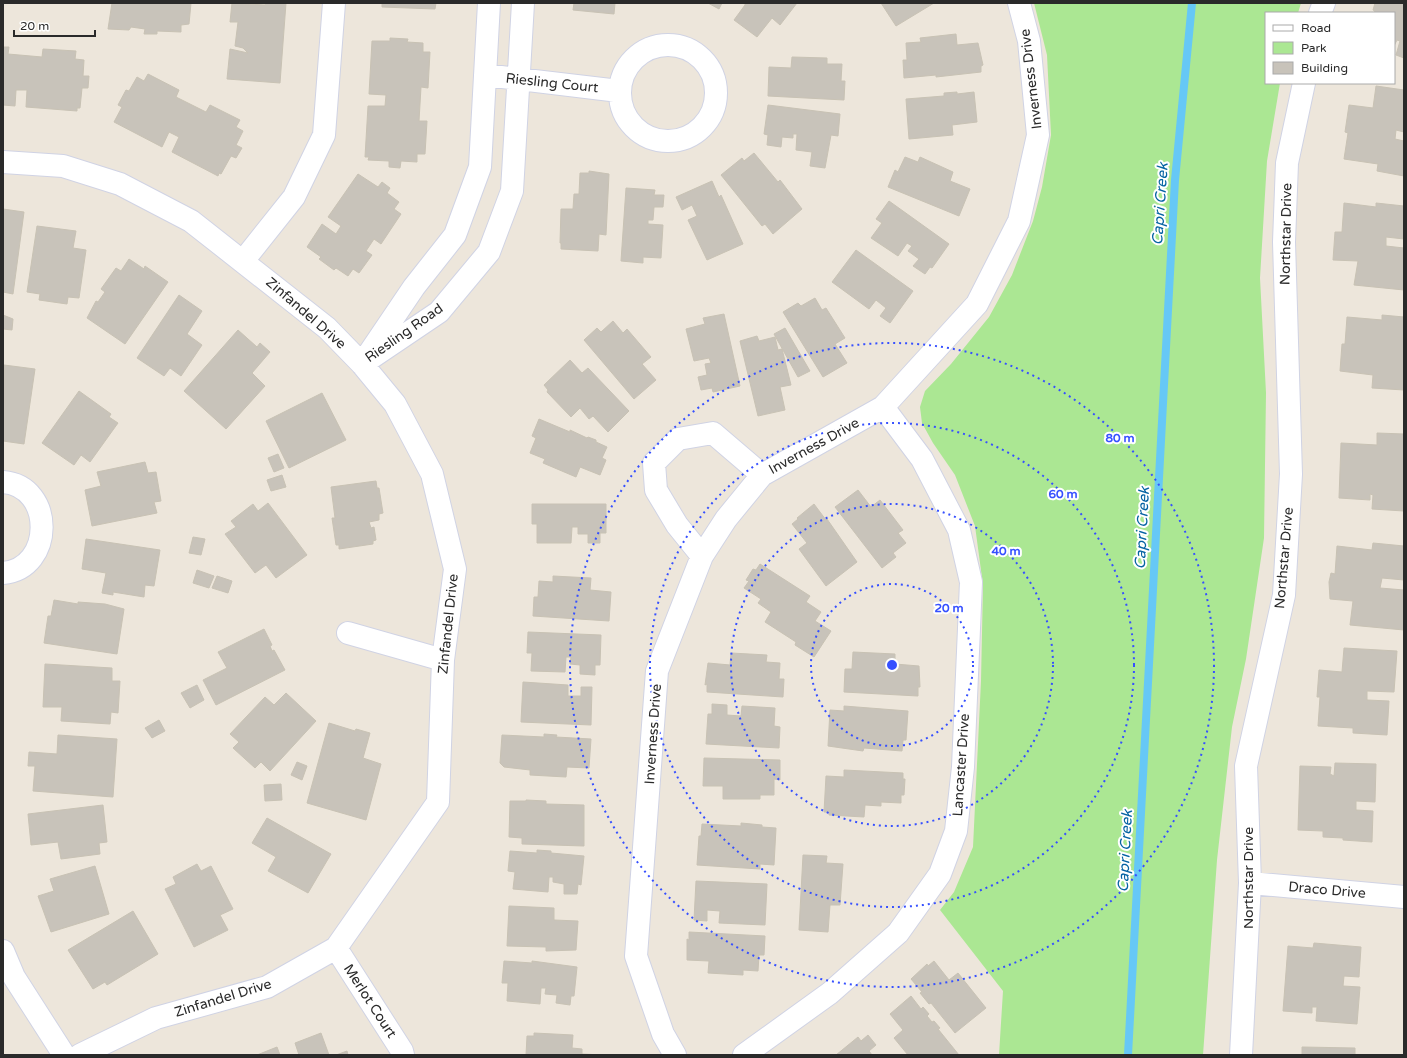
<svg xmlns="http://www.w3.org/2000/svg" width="1407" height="1058" font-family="'Varela Round',sans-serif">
<rect width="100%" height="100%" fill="#ede6db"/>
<path fill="#abe793" d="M1034,3h267l-3,10h-32v70h14l-13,78 -7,117 6,115 -2,145 -18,121 -14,68 -15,133 -14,195h-204l4,-64 -63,-81 14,-18 19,-45 8,-166 2,-96 -8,-59 -20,-51 -22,-32 -11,-20 -2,-16 5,-16 26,-27 38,-47 23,-42 21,-54 9,-34 9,-52 -4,-80z"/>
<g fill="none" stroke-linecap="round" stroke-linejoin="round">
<path stroke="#66c8f6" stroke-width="8" d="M1128,1055l47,-875 17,-177"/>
</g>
<path fill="#c8c3ba" stroke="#c8c2b4" d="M112,3h79l-2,21 -8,1v7l-24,-1v3h-13l1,-5 -14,-2 -2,3 -21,-1z
M232,3l33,2 1,-2h20l-6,80 -53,-4 3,-30 18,4 -5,-5 -8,-2 3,-24h-8z
M382,3h54l-1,6 -53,-2z
M574,3h41l-1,11 -41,-4z
M708,3h14l-3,6z
M745,3h52l-17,22 -8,-7 -15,19 -23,-17 11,-15z
M881,3h53l-38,23z
M1375,3h29v55l-8,-3 4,-14 -3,-1 -3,6v-33h-20l1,-2 -2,-1z
M956,34l1,11 21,-2 5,22 -2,1v6l-45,5v-2l-32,3 -1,-18h4l-1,-17 15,-1 -1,-4z
M390,38l18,1 -1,3 16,1v9h7l-2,36 -7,-1 -2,34h8l-2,33h-8v8l-16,-1 -1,7 -11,-1v-6l-21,-1 1,-3h-4l3,-51h17l1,-11 -17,-1 3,-53h18z
M3,47h6l-1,7 34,3 1,-8 33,2 -1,8 9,1 -1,16h6l-1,12h-6l-2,20h-3v3l-51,-4 1,-17h-11l-1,16 -12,-1z
M792,57l35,1v6h15l-1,17h4l-1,19 -76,-4 1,-29 22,1z
M148,74l31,16 -3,7 30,15 4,-7 30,15 -4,7 7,4 -7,14 6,3 -6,10 -5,-2 -10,18 -2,-1 -1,3 -46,-24 7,-15 -10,-5 -7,15 -48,-25 8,-15 -4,-2 8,-15 3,1 8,-14 7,4z
M1376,86l28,4v42l-8,-2 -1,9 9,2v35l-27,-5 1,-7 -34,-5 4,-26 -3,-1 4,-27 24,3z
M957,92v2l17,-2 3,30 -25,3 1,10 -44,4 -3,-40 38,-3v-3z
M768,105l72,9 -2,22 -7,-1 -6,33 -15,-2 2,-14 -16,-2 1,-16h-4v4l-11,-1 -1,10 -14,-2 1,-10 -4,-1z
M754,153l24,29 2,-2 22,29 -29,25 -8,-10 -3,2 -41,-51 21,-17 2,3z
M905,157l13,5 2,-5 33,15 -3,9 20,8 -11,27 -71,-29 7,-17 3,2z
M589,171l20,3 -3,61 -7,-1 -1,17 -37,-2v-6h-1l1,-34h12l1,-15h5l1,-21h9z
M358,174l20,13 4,-5 8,6 -3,5 12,9 -5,7 7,5 -20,30 -7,-5 -8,12 6,4 -13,18 -6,-4 -5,7 -12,-8 -2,2 -15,-11 2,-2 -14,-10 15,-23 14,10 5,-8 -13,-9z
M712,181l7,16 2,-2 22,49 -36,16 -19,-40 9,-4 -5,-11 -10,5 -6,-13z
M626,188l29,2 -1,5h10l-1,12h-9l-1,13h-5v4l15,1 -2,33 -18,-1v6l-22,-2z
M889,201l60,43 -17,24 -2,-1 -5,7 -12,-8 6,-7 -11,-8 4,-5 -5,-3 -9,13 -27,-18 11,-15 -6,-4z
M1344,203l32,4v-4l28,3v33l-18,-2v9l18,2v42l-50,-5 4,-24 -25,-1 2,-28h7z
M3,209l21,3 -11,82 -10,-2z
M37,226l39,5 -3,17 13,2 -7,48 -11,-1 -1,7 -28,-4 1,-6 -13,-2z
M856,250l57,41 -23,32 -10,-7 6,-8 -10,-8 -7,9 -37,-27z
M129,259l15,10 1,-3 23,16 -43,62 -38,-26 9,-17 2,1 7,-10 -4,-3 15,-21 5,3z
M179,295l23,16 -15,23 15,11 -21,31 -11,-8 -6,8 -27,-18z
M815,298l7,12 4,-2 19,30 -10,6 12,19 -24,14 -40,-65 15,-9 3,3z
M724,314l16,72 -27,6 -1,-4 -11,2 -3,-13 9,-2 -2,-11 6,-1 -2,-5 -15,3 -8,-32 19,-5 -2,-6z
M3,315l10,4 -1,11 -9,-1z
M1382,315l22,2v73l-32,-2 1,-13 -33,-4 2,-27h3l2,-27 35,3z
M613,321l10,12 4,-4 24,28 -9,7 14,16 -22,19 -50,-59 13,-12 4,4z
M785,328l25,43 -12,6 -24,-43z
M238,330l19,17 3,-4 10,9 -18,21 13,13 -39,43 -42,-38z
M757,336l2,5 16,-4 3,13 4,-1 9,36 -11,2 5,23 -27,6 -18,-75z
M570,360l12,13 6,-5 41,43 -21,21 -15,-16 -4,3 -9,-11 -9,9 -24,-25 1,-2 -4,-5z
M4,365l31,4 -11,75 -21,-3z
M79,391l32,23 -2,3 9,6 -28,39 -9,-7 -7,10 -32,-22z
M322,393l24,47 -57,28 -23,-47z
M539,419l31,13v-2l17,8 1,-1 8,3v2l11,5 -5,11 4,2 -6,15 -20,-8 -4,10 -33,-14 2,-4 -15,-6 6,-15 -4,-2z
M1377,433l27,1v77l-32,-2 1,-14 -3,-1v6l-31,-2 2,-55 36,2z
M278,454l6,14 -10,4 -6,-14z
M145,462l3,11 8,-1 5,29 -7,1 3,11 -65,13 -7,-36 16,-4 -4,-14z
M282,475l4,12 -15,4 -4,-11z
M376,481l1,7h2l4,25 -4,1v6l-10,2 2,6 3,-1 2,13 -3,1v3l-34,5v-4h-3l-4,-27h3l-4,-31z
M858,490l13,17 9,-7 23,30 -5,3 8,10 -13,10 3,4 -14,11 -47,-61z
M268,503l39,52 -31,23 -10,-13 -11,8 -30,-39 11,-7 -5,-6 22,-17 5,7z
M532,504h74v29h-6v10h-12v-9h-10v-7h-6l-1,16h-34v-19h-5z
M814,504l12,16 1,-1 30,43 -31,24 -27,-37 8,-6 -15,-19 6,-5 -1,-1z
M193,537l12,2 -4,16 -12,-2z
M86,539l74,11 -6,36 -9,-1 -1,12 -31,-5v3l-11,-2 4,-20 -24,-4z
M1373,543l31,3v34l-22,-2 -2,10 24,2v40l-54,-5 3,-24 -23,-2 -1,-17 2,-9 4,1 2,-28 35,4z
M760,564l50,32 -4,6 15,10 -6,9 16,10 -17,26 -19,-12 1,-3 -31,-20 6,-10 -13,-9 3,-4 -17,-11 5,-7 -3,-1 7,-11 3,1z
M197,570l17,6 -5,12 -16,-5z
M217,576l15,5 -4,12 -16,-5z
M553,576l38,2 -1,12 21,2 -2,29 -76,-5 1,-19h4l1,-16 14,1z
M54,600l24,4v-2l27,2 19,5 -7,45 -73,-11 4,-27h3z
M264,629l8,16 -2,1 2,5 2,-1 11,20 -69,35 -13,-25 24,-12 -9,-16z
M528,632l73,3 -1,30h-5v10l-15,-1v-9l-10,-1 1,-7h-5l-1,15 -34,-1 1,-18h-5z
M1344,648l53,3 -3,41 -27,-1v9l22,1 -2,34 -34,-2v-5l-35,-2 2,-29h-3l2,-27 23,2z
M853,652l42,2v10l24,2 1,21h-2v9l-74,-4 1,-23h7z
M731,653l36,2 -1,7 14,1 -1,16h5l-1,18 -76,-5v-8l-2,1 3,-22 22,2z
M45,664l67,4v13h8l-2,32 -7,-1 -1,12 -49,-3 1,-14h-19z
M523,682l45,3v11h13v-9h11l-1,38 -70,-3z
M197,685l7,15 -14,8 -9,-15z
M286,693l30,28 -46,50 -9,-9 -6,6 -22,-20 6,-6 -9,-8 35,-37 9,8z
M712,704l15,1v10l14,1 1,-10 33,2 -1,18 6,1 -1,21 -73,-4 2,-30h4z
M844,706l64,5 -2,29h-3l-1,11 -38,-3 -1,3 -35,-5 2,-36 14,1z
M159,720l6,11 -13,7 -7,-10z
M329,723l26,8 1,-2 14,4 -7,25 18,6 -15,56 -59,-17z
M544,734l13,1 -1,2 35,2 -2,29 -22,-1 -1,10 -36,-2v-5l-26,-3 -4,-4 2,-28 42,2z
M58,735l59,4 -4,58 -80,-6 2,-25h-7l1,-14 28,2z
M704,758l76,2v20l-6,-1v16h-14v4h-37v-13h-20z
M297,762l10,4 -5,14 -11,-5z
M1335,763l41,1 -1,38 -19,-1v9l17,1 -1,31 -29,-2v-2l-20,-1v-6l-25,-1 2,-64 31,1 -1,7 4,2z
M844,770l59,3v6h2l-1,16h-3v8l-20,-1v4l-16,-1 -1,12 -35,-2v-3h-5l2,-36 18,1z
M281,784l1,16 -17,1 -1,-16z
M526,800l20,1v3l38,1v41l-62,-2v-6l-13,-1 1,-36h16z
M103,805l4,37 -8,1 1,11 -39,5 -3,-17 -27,3 -3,-31z
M267,818l64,36 -23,39 -40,-22 8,-14 -24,-14z
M741,823l21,2v2l14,1 -2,37 -14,-1v5l-63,-4 2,-29h2l1,-12 39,2z
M537,850l14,1v2l33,3 -3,29 -3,-1 -1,10h-13v-10l-11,-2v-5h-4l-1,15 -35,-3 2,-17 -7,-1 2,-20 27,2z
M803,855l24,1 -1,7 17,1 -3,41h-10l-2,27 -29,-2z
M197,864l4,7 10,-5 22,43 -13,6 8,15 -34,17 -29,-58 11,-5 -3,-7z
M95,866l14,48 -58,18 -13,-36 16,-5 -4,-12z
M696,881l71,3 -2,41 -46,-2 1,-12 -13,-1v11l-13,-1z
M509,906l45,2v12l24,1 -2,29 -30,1v-4l-39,-1z
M133,911l25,43 -51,31 -2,-3 -12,7 -25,-39z
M689,932l76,4 -1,19h-5l-1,16 -15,-1v5l-35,-2 1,-12 -22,-1v-21l2,1z
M1314,943l47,4 -2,30 -15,-1 -1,10 17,1 -3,37 -41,-3 1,-14h-5v6l-29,-2 5,-65 25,2z
M504,961l28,2v-2l45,6 -3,29h-3l-1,9 -14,-2 1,-8 -12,-1 1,-6h-5l-1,16 -33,-3 1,-18h-6z
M934,961l15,19 9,-7 28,35 -31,25 -24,-30 -2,1 -9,-11 2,-1 -11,-13 16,-15 1,2z
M911,996l10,13 2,-2 6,7 -2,2 5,6 2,-1 6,7 -2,1 21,26h-51l-14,-17 9,-8 -13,-16z
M321,1033l8,22h-30l-4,-12z
M534,1033l39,2 -1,13 10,1v5l21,1h-77l1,-19h7z
M868,1035l8,10 -7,6 3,4h-36l22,-18 3,4z
M277,1047l3,8h-23z
M1302,1047l53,1v7h-53z
M347,1051l1,4h-12z"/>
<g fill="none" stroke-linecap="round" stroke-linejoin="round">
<defs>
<path id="minor" d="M1320,13l4,-10
M620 93a48 48 0 1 1 96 0a48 48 0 1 1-96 0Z
M485,75l134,16
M3,162l60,4 57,18 71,37 136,107 35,36 33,40 37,70 23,95 -12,91 -5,142 -102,146 -69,39 -111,31 -76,37
M243,261l51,-64 30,-62 10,-132
M368,355l46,-68 41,-52 25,-68 9,-164
M362,364l77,-52 50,-60 23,-61 11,-188
M3,482c52,4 51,87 0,91
M702,556l-25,-31 -21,-35 -2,-27 24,-24 35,-6 49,42
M348,633l95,27
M1250,883l154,14
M336,948l66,103 1,4
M3,951l11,26 50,78
M675,1055l-12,-21 -27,-78 21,-285 45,-115 24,-37 36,-44 121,-68 94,-103 42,-83 19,-86 -9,-94 -10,-38
M744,1055l86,-62 68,-60 42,-59 16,-43 7,-64 8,-185 -12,-52 -37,-71 -39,-52
M1241,1055l9,-172 -4,-117 38,-171 7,-121 -7,-232 3,-79 17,-80"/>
</defs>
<use href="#minor" stroke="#d0d3e4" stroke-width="24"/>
<use href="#minor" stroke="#fff" stroke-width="22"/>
</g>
<g fill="none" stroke="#3650ff" stroke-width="2" stroke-dasharray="2 4">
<circle cx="892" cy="665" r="81"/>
<circle cx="892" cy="665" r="161"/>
<circle cx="892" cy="665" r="242"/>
<circle cx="892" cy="665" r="322"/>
</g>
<g text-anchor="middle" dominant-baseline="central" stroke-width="4" stroke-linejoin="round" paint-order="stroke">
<g font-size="14" fill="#2a2a2a" stroke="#fff">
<text transform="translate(1031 79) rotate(-97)">Inverness Drive</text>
<text transform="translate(552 83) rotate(6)">Riesling Court</text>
<text transform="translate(1286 234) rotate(-89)">Northstar Drive</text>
<text transform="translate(306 313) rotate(41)">Zinfandel Drive</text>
<text transform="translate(404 333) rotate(-35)">Riesling Road</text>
<text transform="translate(814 446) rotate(-29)">Inverness Drive</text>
<text transform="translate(1284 558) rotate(-85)">Northstar Drive</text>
<text transform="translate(448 624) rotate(-84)">Zinfandel Drive</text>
<text transform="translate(653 734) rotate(-86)">Inverness Drive</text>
<text transform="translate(961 765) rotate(-86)">Lancaster Drive</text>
<text transform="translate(1248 878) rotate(-90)">Northstar Drive</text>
<text transform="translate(1327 890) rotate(5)">Draco Drive</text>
<text transform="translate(223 998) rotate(-17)">Zinfandel Drive</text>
<text transform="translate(370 1001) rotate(57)">Merlot Court</text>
</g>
<g font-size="15" font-style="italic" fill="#0563a3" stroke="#fff">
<text transform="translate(1160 204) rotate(-86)">Capri Creek</text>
<text transform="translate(1142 528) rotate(-87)">Capri Creek</text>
<text transform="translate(1125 851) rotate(-87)">Capri Creek</text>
</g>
</g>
<circle cx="892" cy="665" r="6" fill="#3650ff" stroke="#fff" stroke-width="2"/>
<g font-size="12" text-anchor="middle" font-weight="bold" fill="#3650ff" stroke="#fff" stroke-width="4" stroke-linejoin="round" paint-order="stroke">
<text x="1120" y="442">80 m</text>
<text x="1063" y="498">60 m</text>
<text x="1006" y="555">40 m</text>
<text x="949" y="612">20 m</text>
</g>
<rect width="1407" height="1058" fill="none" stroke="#2a2a2a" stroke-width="8"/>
<rect x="1265" y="12" width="130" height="72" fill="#ffffff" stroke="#aaaaaa"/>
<rect x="1273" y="25" width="20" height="6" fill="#ffffff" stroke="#aaaaaa"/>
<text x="1301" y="32" font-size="12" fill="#2a2a2a">Road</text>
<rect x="1273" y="42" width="20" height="12" fill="#abe793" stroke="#aaaaaa"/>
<text x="1301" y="52" font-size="12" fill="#2a2a2a">Park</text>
<rect x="1273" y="62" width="20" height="12" fill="#c8c3ba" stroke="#aaaaaa"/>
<text x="1301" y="72" font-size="12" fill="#2a2a2a">Building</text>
<path d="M14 30v6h81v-6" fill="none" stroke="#2a2a2a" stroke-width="2"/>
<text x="20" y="30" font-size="12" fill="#2a2a2a" stroke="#ffffff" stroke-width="3" paint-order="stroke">20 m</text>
</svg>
